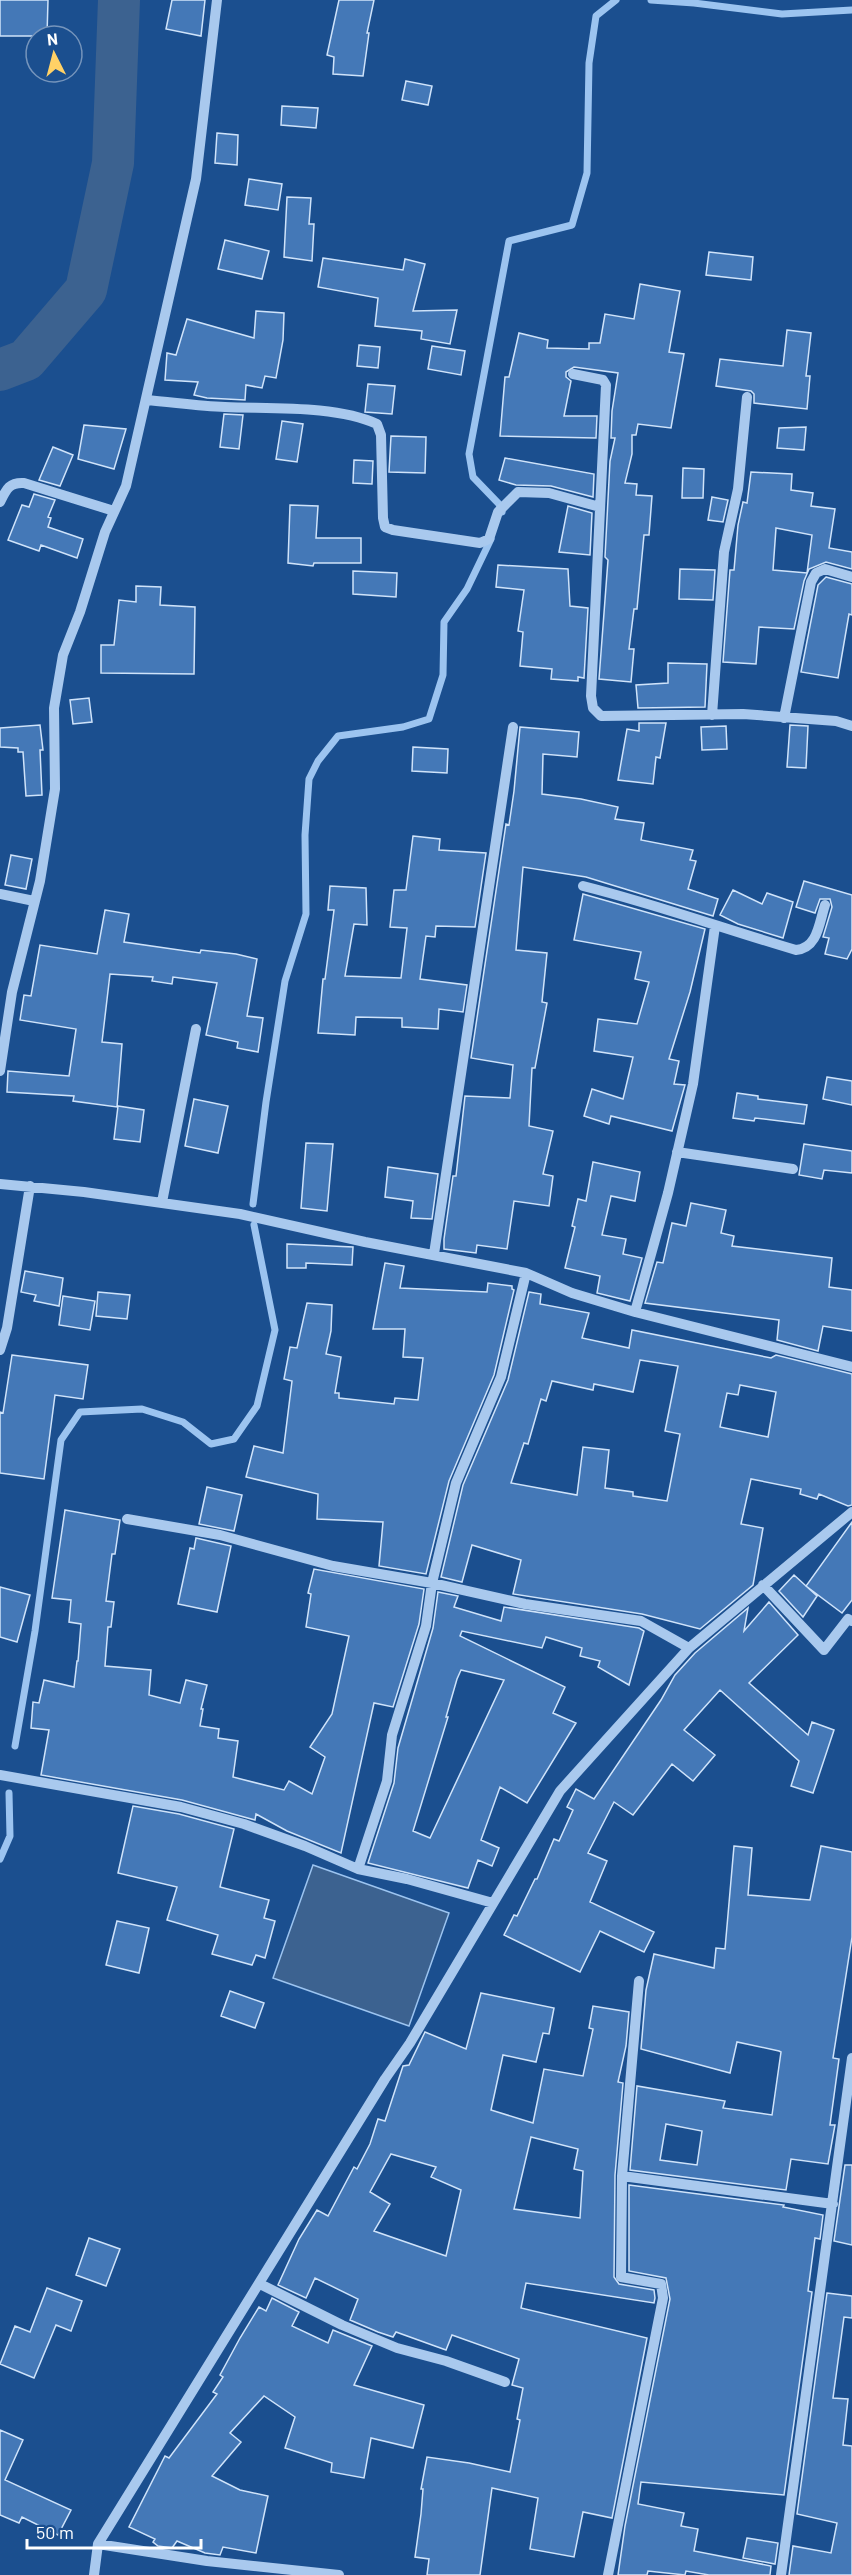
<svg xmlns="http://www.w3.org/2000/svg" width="852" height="2575" font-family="Barlow,sans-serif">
<rect width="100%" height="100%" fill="#1b4f8f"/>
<path fill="#3c6290" stroke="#9cc4f0" stroke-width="1.5" d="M313,1865l136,48 -40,113 -136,-48z"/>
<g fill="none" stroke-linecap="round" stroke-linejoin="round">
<path stroke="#9cc4f0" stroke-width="7" d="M651,0l43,3 88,11 70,-4
M502,512l-3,-8 -26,-27 -4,-23 40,-213 63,-16 15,-52 2,-110 7,-47 20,-16
M253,1204l13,-102 19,-121 21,-67 -1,-79 4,-56 9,-18 20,-25 65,-9 26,-8 14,-44 1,-53 23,-33 24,-50
M15,1746l20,-115 26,-191 19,-28 62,-3 41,13 28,22 23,-5 23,-33 18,-76 -21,-105
M0,1859l10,-23 -1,-43"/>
<path stroke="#3c6290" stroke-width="42" d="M0,370l26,-10 60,-70 27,-127 6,-163"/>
</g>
<path fill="#4478b7" stroke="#cfe3fa" stroke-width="1.5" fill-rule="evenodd" d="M0,0h48l-1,36h-47z
M172,0h33l-4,36 -35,-7z
M339,0h35l-7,33h2l-6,43 -30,-2 1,-17 -7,-2z
M406,81l26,5 -4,19 -26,-5z
M282,106l36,2 -2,20 -35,-3z
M217,133l21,2 -1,30 -22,-2z
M249,179l33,5 -4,26 -33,-5z
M287,197l24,1 -2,26h5l-2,37 -28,-4z
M225,240l44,11 -7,28 -44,-10z
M709,252l44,5 -2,23 -45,-5z
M323,258l80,12 2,-11 20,5 -12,47 44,-1 -7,34 -29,-5 1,-8 -47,-5 3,-28 -60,-11z
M640,284l40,7 -11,61 15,2 -13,74 -33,-4 -2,11h-4v19l-7,29 12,1 -1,11 16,1 -3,39h-5l-7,74h-3l-5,40h5l-3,33 -32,-3 9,-119 -3,-3 5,-96 5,-23h-4l1,-27 6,-38 -44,-6 -8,5v5l5,4 -7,35h33l-1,22 -96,-2 5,-59h4l10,-44 29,7 -1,8 42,1v-6h11l5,-29 29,5z
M256,311l28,2 -1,27 -7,38 -11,-2 -3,12 -16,-3 -1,15 -38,-2 -13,-3 4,-13 -33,-2 2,-27 9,2 11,-36 67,19z
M787,330l24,3 -5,43h4l-3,33 -53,-6v-9l-3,-3 -35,-5 4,-27 63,7z
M359,345l21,2 -2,21 -21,-2z
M432,346l33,5 -4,24 -33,-6z
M368,384l27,2 -3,28 -27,-2z
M224,414l19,1 -4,34 -19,-2z
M282,421l21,3 -6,38 -21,-3z
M84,425l42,4 -12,40 -36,-10z
M806,427l-2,23 -27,-2 2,-20z
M391,436l35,1 -1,36 -36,-1z
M53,447l20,8 -13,31 -21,-6z
M505,458l89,16 -1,23 -42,-11 -35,-1 -17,-5z
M354,460l19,1 -1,23 -19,-1z
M683,468l21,1 -1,29h-21z
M751,472l41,2 -1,16 22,3 -2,13 24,3 -6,39 23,4v17l-26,-7 -17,7 -5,12 -10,48 -35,-2 -3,37 -33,-2 7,-92h4l4,-45 5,-23 4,1zM776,528l36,7 -5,38 -34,-3z
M34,494l21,6 -7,17 3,1 -3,9 35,12 -6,19 -36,-13 -2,6 -31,-11 14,-35 7,2z
M712,497l16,3 -5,22 -15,-2z
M290,505l28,1 -2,32h45v25h-47l-1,3 -25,-3z
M568,506l24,7 -2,42 -31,-3z
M498,565l70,4 2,37 18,2 -4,70 -6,-1v4l-27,-2 1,-10 -32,-3 3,-34 -5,-1 6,-41 -28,-3z
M680,569l35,1 -2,30 -34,-1z
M353,571l44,2 -1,24 -43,-3z
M826,577l26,7v31l-3,-1 -11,64 -37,-6 17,-87z
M136,586l25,1 -1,18 35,2 -1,67 -93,-1v-28h13l5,-45 17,2z
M668,663l39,1 -2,43 -67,1 -2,-23 32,-2z
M89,698l3,24 -19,2 -3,-24z
M639,723h27l-6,35 -4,-1 -3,27 -35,-4 9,-51 12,2z
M40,725l3,25h-3l2,45 -16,1 -3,-44h-5v-4l-18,-1v-19z
M790,725l18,1 -2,42 -19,-1z
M726,726l1,23 -25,1 -1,-23z
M520,727l59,5 -2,25 -34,-3 -1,40 39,5 37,8 -3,12 29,4 -3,17 52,10 -3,10 6,1 -8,28 30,10 -5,17 -127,-39 -63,-10 -7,83 31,3 -5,49 5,1 -12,65h-3l-3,58 24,5 -10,43 10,2 -4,30 -35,-5 -7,48 -30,-4 -1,8 -32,-4v-10l9,-63h3l9,-80 45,2 3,-33 -42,-7 35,-234 3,1 5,-34z
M413,747l35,2 -1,24 -35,-2z
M413,836l27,3 -1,11 47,3 -11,74 -39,-1 -1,11 -9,-1 -6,43 47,6 -4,27 -24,-3 -1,20 -36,-2v-9l-46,-1 -1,18 -37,-2 5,-54h2l9,-69h-6l2,-24 36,2 1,37 -13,-1 -9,52 56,2 6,-50 -17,-1 4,-37h12z
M11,855l21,4 -6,30 -21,-4z
M804,881l48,14v54l-5,10 -22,-5 4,-16 -6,-1 9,-30 -2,-8h-10l-5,14 -19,-6z
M733,890l29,14 5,-11 26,9 -10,36 -45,-14 -18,-9z
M583,894l122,35 -15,63 -21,67 10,2 -5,23 11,1 -13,46 -61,-15 -2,8 -25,-8 8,-27 31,10 10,-42 -39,-6 4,-32 39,5 12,-42 -14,-3 6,-27 -67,-12z
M105,910l24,4 -5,28 76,11 1,-3 35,4 21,5 -10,57 16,2 -5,34 -21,-4 1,-6 -32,-7 11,-52 -44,-6 -1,7 -20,-3 1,-4 -43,-3 -8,68 20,2 -5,63 -44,-6 1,-5 -67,-4 1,-21 61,5 7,-47 -56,-9 4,-25 7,1 9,-51 57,9z
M827,1077l25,4v24l-29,-6z
M737,1093l21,3v3l49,6 -3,19 -49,-6 -1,3 -21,-3z
M194,1099l34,7 -10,47 -33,-7z
M118,1106l26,4 -4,32 -26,-3z
M306,1143l27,1 -6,67 -26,-3z
M804,1144l48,7v22l-28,-3 -2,9 -23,-4z
M593,1162l47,10 -5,29 -24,-5 -9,39 24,4 -3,15 19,4 -12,43 -33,-8 3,-17 -35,-8 10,-41 -3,-1 6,-27 8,2z
M388,1167l50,7 -6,45 -21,-1 2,-17 -28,-4z
M691,1203l35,7 -5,23 13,3 -2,10 100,12 -3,29 23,3v41l-29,-5 -5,25 -41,-11 2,-20 -134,-17 12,-41 6,1 9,-40 14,3z
M287,1244l66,3 -1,18 -46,-2v5h-19z
M385,1263l19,3 -4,22 87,4 1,-9 24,3v3l2,1 -20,85 -45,106 -23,93 -47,-8 4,-44 -66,-3 1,-25 -72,-17 8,-31 29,7 9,-72 -8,-2 6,-32 7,1 10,-45 25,2 -1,26 -5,23 15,3 -6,36h4v5l55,6 1,-6 23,2 5,-42 -20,-1 2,-28h-32z
M25,1271l38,7 -4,28 -25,-5 2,-6 -15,-3z
M98,1292l32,3 -3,24 -31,-3z
M529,1292l12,2 -1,10 49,9 -7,25 47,10 3,-18 139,28 5,-3 76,19v131l-4,1 -29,-12 -2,5 -17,-5 1,-5 -50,-10 -10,45 22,4 -10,57 -53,44 -58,-15 -129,-20 8,-34 -49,-15 -10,37 -21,-5 22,-92 45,-105zM640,1360l38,6 -13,65 15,3 -13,67 -34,-5v-4l-28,-4 4,-38 -26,-3 -6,48 -66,-12 13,-40 4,1 13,-45 5,2 6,-20 41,9 1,-6 39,8zM740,1385l36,7 -8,45 -48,-10 7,-34 11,2z
M63,1296l32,5 -5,29 -31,-5z
M12,1355l76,10 -5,34 -28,-4 -11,84 -44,-6v-61l3,1z
M207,1487l35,8 -8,36 -35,-7z
M65,1510l55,10 -5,34h-3l-6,47 8,1 -3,25h-3l-3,39 46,4 -2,25 31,8 6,-23 21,5 -6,24h2l-3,17 19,3 -1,9 20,3 -5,36 51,13 5,-9 23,13 13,-37 -15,-10 22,-33 17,-78 -43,-9 5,-33 -3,-1 6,-24 110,20 -5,35 -26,83 -19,-4 -33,150 -54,-22 -31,-17 -1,6 -73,-20 -141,-25 8,-45 -18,-2 2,-26 6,1 5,-23 30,7 3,-26h1l3,-37 -12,-2 2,-22 -19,-2z
M852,1522v78l-10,13 -36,-27z
M196,1538l35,8 -14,66 -39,-8 12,-56 4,1z
M794,1575l23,21 -14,21 -24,-26z
M0,1587l30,8 -13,47 -17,-5z
M438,1592l20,4 -4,11 47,14 3,-14 135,21 5,3 -15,54 -31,-18 2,-6 -20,-5 2,-8 -36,-11 -4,11 -80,-17 -2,5 105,51 -12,26 23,10 -49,80 -27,-16 -19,53 18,8 -7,18 -14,-6 -10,28 -100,-25 26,-80 4,-35 35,-120zM461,1670l43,10 -74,158 -17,-7 35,-114h-2l11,-38z
M769,1602l29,33 -49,48 59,52 4,-13 22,8 -21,63 -22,-7 8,-25 -79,-71 -36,40 31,25 -22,26 -21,-17 -39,51 -19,-13 -26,51 19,8 -17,41 64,30 -10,20 -44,-21 -20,41 -76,-37 10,-20 3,1 18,-37h2l17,-40 5,2 14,-31 -6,-3 9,-18 18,10 67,-99 14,-25 20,-22 53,-45 -4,23z
M133,1806l46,8 55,15 -14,58 49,13 -5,18 11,3 -10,37 -9,-3 -4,10 -40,-11 6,-19 -51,-15 10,-33 -59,-14z
M734,1846l18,2 -4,47 62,5 11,-54 31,6v85l-19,121 6,1 -9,66h5l-7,39 -37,-5 -5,31 -156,-20 7,-84 88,15 -2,7 49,7 9,-63 -2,-1 -42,-9 -7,31 -89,-24 5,-59 8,-36 60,14 2,-20 9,1zM666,2124l36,7 -5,34 -37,-5z
M117,1921l32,7 -10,45 -33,-8z
M230,1991l34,12 -9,25 -34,-12z
M481,1993l73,15 -5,26 -6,-1 -7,29 -33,-7 -12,55 42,13 11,-54 39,7 10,-47 -4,-1 4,-22 36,6 -3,34 -8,36 5,1 -8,92 -1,102 5,7 35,6 1,8 -1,5 -128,-20 -5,25 126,30 -35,180 -29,-6 -9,45 -44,-8 8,-51 -46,-10 -12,87h-53l2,-16 -14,-2 6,-43 2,-25h-2l6,-32 42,6 41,9 10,-52 -3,-1 6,-31 -11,-3 7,-26 -67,-24 -6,15 -50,-18 -3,5 -15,-5 -28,-12 8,-21 -43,-21 -9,20 -28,-13 21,-46 18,-29 11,6 26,-49 3,2 13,-25 8,-25 7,2 18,-55 6,-1 16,-33 41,17zM531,2137l47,12 -4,20 9,2 -3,47 -66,-9zM391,2154l45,13 -5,10 30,13 -15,66 -72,-25 16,-27 -20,-12z
M845,2165h7v80l-18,-4z
M629,2185l155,20 -1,2 40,8 -3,24 -5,-1 -7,53 4,1 -28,203 -143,-13 -3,22 46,9 -3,13 17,3 -4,22 77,15 -1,9h-61l-23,-4 -1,4 -37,-4 -1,4h-29l7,-49 45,-227 -4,-21 -37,-7z
M89,2238l31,11 -14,37 -30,-11z
M47,2288l35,13 -11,30 -15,-6 -22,53 -34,-14 15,-38 15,6z
M827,2293l25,3v22l-8,-1 -11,81 15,1 -5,46 9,1v129h-63l4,-29 38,7 6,-30 -40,-9z
M272,2298l27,14 -7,14 36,17 5,-13 39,16 -18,39 70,20 -11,43 -42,-10 -7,40 -33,-6 1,-9 -47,-15 10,-31 -31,-21 -34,37 11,9 -29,34 28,14 28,6 -12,57 -33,-6 -3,8 -15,-2 -28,-12 -5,7 -14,-2 -5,-4 2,-3 -26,-12 36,-71 4,2 48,-64 -4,-2 10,-15 -3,-2 20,-37 19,-31 7,4z
M0,2430l23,10 -18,40 66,30 -13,25 -36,-18 -3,6 -19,-8z
M747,2538l31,5 -3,21 -32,-6z"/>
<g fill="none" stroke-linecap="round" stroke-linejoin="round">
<path stroke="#a9c9ee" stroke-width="10" d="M573,374l30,6 3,5 -15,311 2,12 8,8 142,-2 93,7 16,5
M146,400c26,2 52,6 79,7 44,2 111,-2 152,17l4,11 2,83 2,9 8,3 87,13 9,-4 9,-27 20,-20 31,1 51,14
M0,502c6,-12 9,-20 24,-19l90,28
M712,715l12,-163 14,-63 9,-92
M784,718l27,-136 5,-9 9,-4 27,8
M583,886c72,18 142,43 213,64 22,-2 23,-27 29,-45
M0,894l34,7
M0,1071l12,-79 28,-111 15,-92 -1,-81 9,-53 17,-43 25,-80 21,-46 70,-307 21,-179
M677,1152l116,17
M0,1184l84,8 156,22 125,28 161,31 46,20 63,19 217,55
M162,1202l34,-173
M434,1254l79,-527
M635,1312l33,-119 25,-109 22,-158
M0,1350l7,-22 23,-142
M127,1519l93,16 113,31 99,17 93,21 116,17 48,27
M763,1585l61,65 24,-31 4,2
M0,1775l181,32 63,17 61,22 53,23 49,10 86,24
M358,1869l29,-88 5,-46 34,-109 6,-43 24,-100 45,-106 25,-104
M622,2176l211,28
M260,2284l82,41 55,23 49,13 59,21
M98,2544l109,17 132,14
M94,2575l4,-31 287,-465 25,-36 150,-252 129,-143 163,-136
M608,2575l55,-277 -2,-14 -40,-7 1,-101 17,-195
M781,2575l71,-517"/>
</g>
<g transform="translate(54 54) rotate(354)"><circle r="28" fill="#1b4f8f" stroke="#7695bc" stroke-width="1.5"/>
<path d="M0-4.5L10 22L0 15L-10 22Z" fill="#ffd166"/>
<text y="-9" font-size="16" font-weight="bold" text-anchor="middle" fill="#ffffff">N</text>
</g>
<path d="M27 2539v9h174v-9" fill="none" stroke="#ffffff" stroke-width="3"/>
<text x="36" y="2539" font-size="18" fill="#ffffff" stroke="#1b4f8f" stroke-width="4.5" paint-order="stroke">50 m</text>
</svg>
